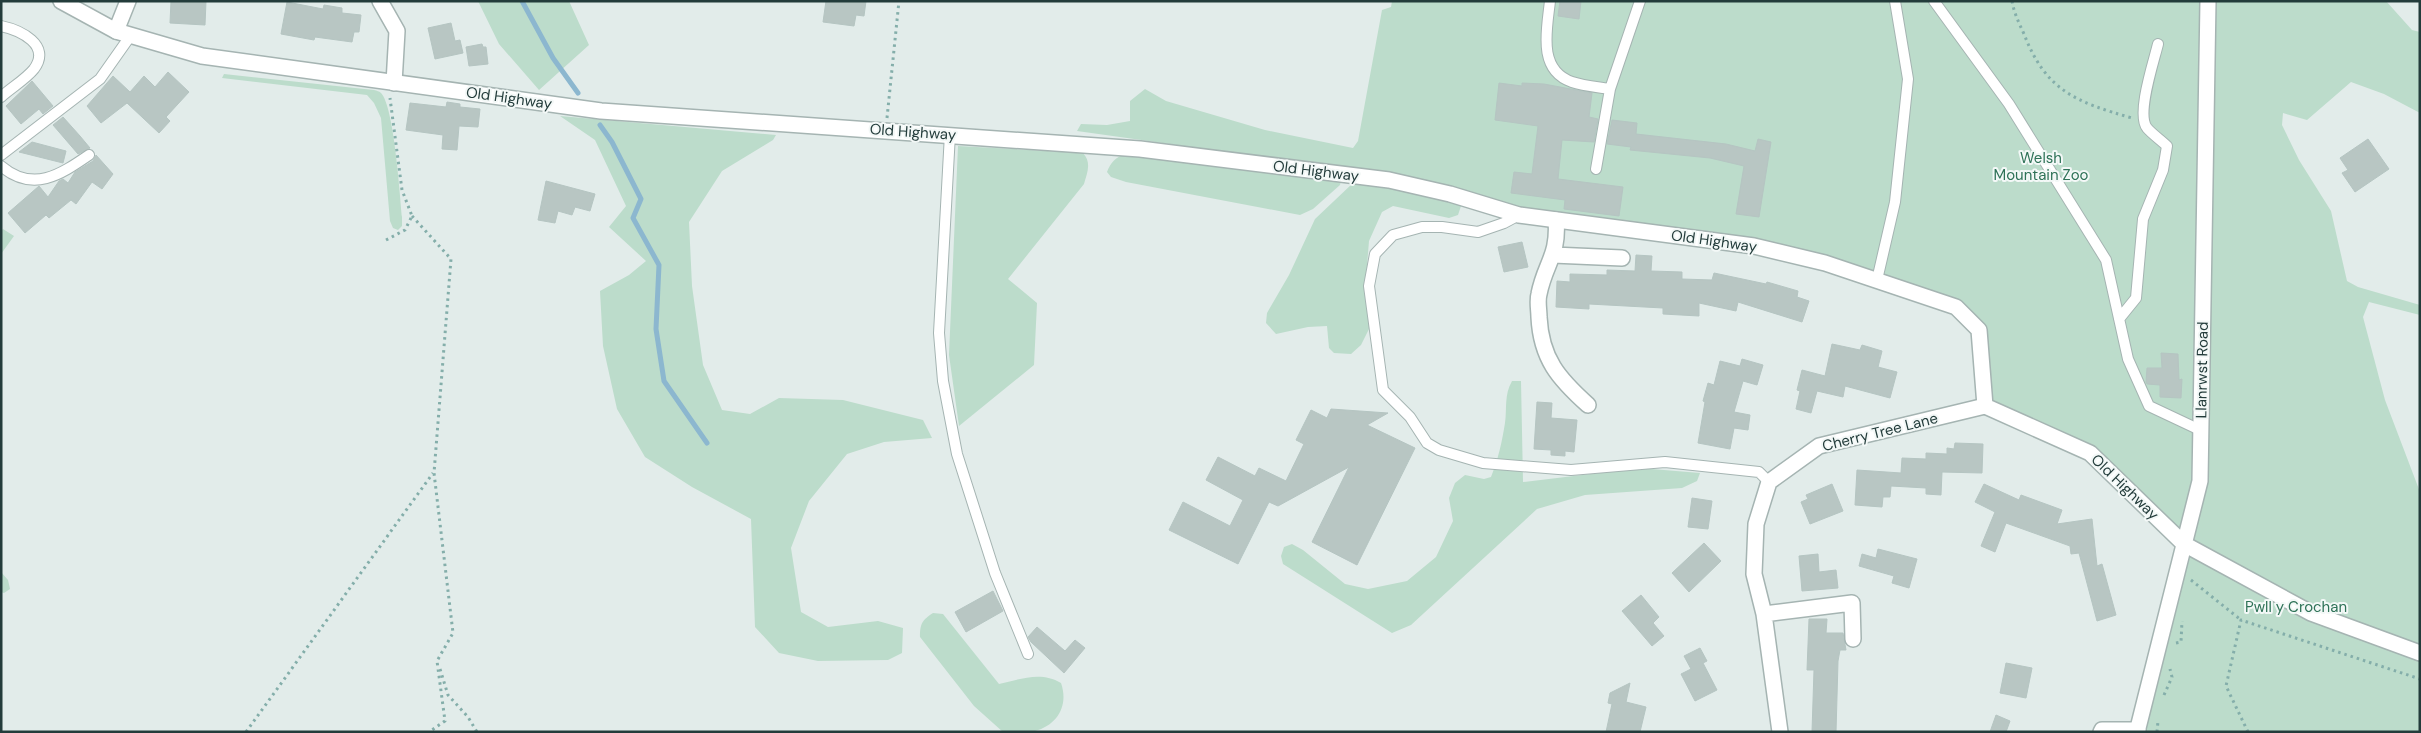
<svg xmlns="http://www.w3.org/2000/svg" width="2421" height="733" font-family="'DM Sans',sans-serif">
<rect width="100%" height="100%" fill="#e2ecea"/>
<path fill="#bcdccb" d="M478,1h91l20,44 -50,45 -40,-46z
M1392,1h994l26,29 8,2v81l-36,-19 -33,-12 -44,38 -24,-7 -1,12 17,35 32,51 16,70 11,6 62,18v10l-51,-13 -6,15 22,83 35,92v240h-283l47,-188 -94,-91 -105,-47 -6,-75 -23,-24 -137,-53 -63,-15 -139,-19 -96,-8 -158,-41 -286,-40 4,-7 26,1 23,-4v-20l15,-12 21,12 99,29 88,18 5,-7 24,-131 9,-3z
M224,74l150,16c3,1 5,1 7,3 13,13 19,103 21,124v9l-4,4 -5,-2 -3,-7 -9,-103 -7,-15 -7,-8 -145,-17z
M560,116l216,19 -3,5 -51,31 -33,51 3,64 11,79 19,45 28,4 29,-16 64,2 80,20 9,18 -48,4 -37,12 -38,47 -18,47 10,64 27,15 50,-6 25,7 -1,25 -14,7 -70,1 -39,-8 -24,-26 -4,-108 -59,-32 -47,-30 -28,-48 -14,-63 -3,-55 29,-16 17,-14 -37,-34 17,-21 -31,-66z
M958,146l125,7c9,10 4,20 1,31l-76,95 29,24 -3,62 -75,61 -10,-71z
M1125,154l216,27 -1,4 -27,24 -13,6 -174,-33 -15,-5 -4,-5c4,-10 8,-14 18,-18z
M1361,180l101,23 -4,12 -9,3 -56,-12 -11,6 -13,29 -4,49 5,37 -9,18 -10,9 -17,-1 -5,-5 -2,-22 -19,1 -32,7 -10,-11 1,-10 22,-38 26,-56 38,-36z
M3,229l11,7 -13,18v-23z
M1512,381h9l2,101 117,-14 60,5 -3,8 -15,7 -97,7 -48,14 -126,116 -19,8 -109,-69 -2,-8 3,-9 8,-3 11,6 42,34 23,5 39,-8 29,-24 17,-36 -4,-23 6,-15 10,-8 19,4 7,-2c7,-17 11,-35 14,-54 2,-15 -1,-28 7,-42z
M1,572l7,8 2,9 -6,4 -3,-1z
M933,613l10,1 56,70c22,-5 42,-13 62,-1 8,23 -4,42 -26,48 -10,2 -22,1 -32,1l-29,-26 -54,-69c0,-13 2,-17 13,-24z"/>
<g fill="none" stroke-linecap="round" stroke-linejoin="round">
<path stroke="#8cb7cf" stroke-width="5" d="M522,1l31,57 25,35
M600,125l12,17 29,57 -8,19 26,47 -3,64 8,52 43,62"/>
</g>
<path fill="#b8c6c3" stroke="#b5c5c2" d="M171,1h35l-1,24 -35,-2z
M826,1h40l-2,15 -8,-1 -2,11 -31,-4z
M1560,1h21l-2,18 -21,-3z
M287,2l36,7 1,-4 18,3v5l19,2 -2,17h-5l-2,10 -37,-5 -1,3 -33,-6z
M451,23l4,18 5,-1 3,13 -28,6 -7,-31z
M482,44l1,3h3l2,17 -19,2 -3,-19z
M168,72l21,20 -23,25 4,4 -11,12 -32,-30 -26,20 -14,-17 26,-30 17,16 14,-16 11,11z
M32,81l21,25 -10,8 -4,-5 -18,15 -15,-18z
M1499,83l23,3v-3l22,1 48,9 -3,24 9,2 -4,23 -32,-2 -4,39 65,8 -4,29 -55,-7 1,-9 -54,-7 3,-21 18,2 6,-48 -43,-6z
M447,102l13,2v3l20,2 -2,18 -19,-1 -2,24 -15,-1 1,-14 -37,-5 4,-27 36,4z
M63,117l17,19 10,12 -12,6 -25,-29z
M1612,120l25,3 -1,11 90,10 29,7 3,-12 13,3 -12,75 -23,-3 8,-48 -34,-8 -80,-8 1,-3 -24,-3z
M2368,139l21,30 -34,23 -13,-19 6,-3 -8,-12z
M32,142l34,9 -3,12 -44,-11z
M96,155l17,19 -11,15 -10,-7 -16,22 -5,-4 -22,18 -3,-3 -21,18 -17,-20 31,-27 9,11 11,-16 4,-2 5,4 7,-11 18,-11z
M546,181l49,13 -5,17 -15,-4 -3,8 -14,-4 -3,12 -17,-3z
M1522,242l6,25 -24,5 -6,-25z
M1636,255l16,1 -1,15 31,1v7l30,1 2,-7 52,11 1,-2 31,9 -1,6 12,4 -7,21 -64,-20 -2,9 -37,-8v13l-36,-2v-6l-74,-4v5l-33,-2 1,-26 13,1v-8l37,1v-5l28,1z
M1832,344l28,6 2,-5 20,6 -4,16 19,5 -7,26 -45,-12 -2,11 -26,-6 -6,22 -15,-4 4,-18 -3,-1 5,-20 23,6z
M2161,353l17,1 1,26 3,-1 -1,19 -21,-1v-12l-13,-1 -1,-2 1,-14h15z
M1742,359l21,6 -6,20 -14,-4 -9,31 16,3 -2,15 -14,-2 -4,21 -32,-6 7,-41 -2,-1 5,-18 6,2 6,-24 20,5z
M1537,402l15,1 -1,15 26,2 -3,32 -9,-1v5l-14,-1v-5l-17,-1z
M1331,409l57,4 -21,12 48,23 -58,117 -45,-23 37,-75 -71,39 -9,-4 -31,62 -69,-34 14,-28 47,24 13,-26 -37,-20 12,-23 37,19 4,-8 27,13 18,-37 -8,-4 15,-30 16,8z
M1955,443l28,1 -1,29 -40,-1 -1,23 -15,-1v-6l-35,-2 -1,11h-7l-1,10 -27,-2 2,-35 44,3 1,-15 24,1v-6l21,1v-6l7,1z
M1832,484l11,27 -33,13 -9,-22 7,-3 -2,-4z
M1984,484l35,16 2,-5 41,15 -5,14 35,-5 5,47 5,-2 14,51 -19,6 -18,-68 -8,1 -1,-8 -64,-23 -11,29 -14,-6 14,-34 -20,-10z
M1692,498l20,3 -4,28 -20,-2z
M1704,543l17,18 -32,31 -17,-19z
M1878,549l39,10 -8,29 -17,-5 2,-7 -35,-10 3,-12 14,4z
M1818,554l1,18 17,-2 2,18 -36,3 -3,-35z
M993,591l10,20 -37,21 -11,-20z
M1641,595l18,22 -6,6 11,13 -12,10 -30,-35z
M1809,619h18l-1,14h17l3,17h-6l-2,11 -2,71h-24l2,-62h-7z
M1037,627l28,24 10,-11 10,8 -21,25 -33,-31 -3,-5z
M1700,648l7,13 -4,2 14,27 -22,11 -14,-27 10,-5 -7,-13z
M2006,663l26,5 -6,30 -26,-5z
M1630,683l-4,19 20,5 -6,25h-34l6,-28 -4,-1 2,-10z
M1996,715l14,6 -4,11h-16z"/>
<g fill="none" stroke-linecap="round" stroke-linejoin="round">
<defs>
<path id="service" d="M1550,1c-3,28 -13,69 22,81 12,4 26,5 38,7
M1934,1l75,103 97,156 22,99 21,47 51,24
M1,26c19,4 51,19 33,43 -8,10 -23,19 -33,28
M950,134l-11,199 4,48 14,73 38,119 33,81
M1,155l99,-76 31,-44
M1,166c32,27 59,9 88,-11
M1596,169l14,-80 30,-88
M1519,215l-15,8 -26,9 -36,-5h-20l-29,8 -18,19 -6,32 14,104 27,27 17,26 12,7 44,13 88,7 94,-8 94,10 10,10
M1877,280l18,-78 13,-123 -13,-78
M2119,319l17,-21 7,-79 20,-49 4,-24c-6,-6 -15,-12 -20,-18 -11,-14 7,-67 11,-84"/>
<path id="minor" d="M380,1l17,30 -3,52
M116,31l12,-30
M1556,220c3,36 -11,43 -17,74 -2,7 0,16 0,23 2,42 20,62 49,88
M1553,255l69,3
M1764,614l88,-11 1,36
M1780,732l-16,-118 -10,-40 2,-50 13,-42 50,-36 166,-40
M2101,732l1,-2h36"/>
<path id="tertiary" d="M61,1l55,30 86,25 399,55 539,38 249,31 61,14 69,21 235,31 71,17 131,44 23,23 6,76 105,47 94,91 127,69 109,40
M2137,732l63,-251 8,-480"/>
</defs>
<use href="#service" stroke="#a5b4b2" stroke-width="12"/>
<use href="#minor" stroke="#a5b4b2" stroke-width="18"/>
<use href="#tertiary" stroke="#a5b4b2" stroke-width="18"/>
<path stroke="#84aeaa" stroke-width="3" stroke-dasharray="2.5 4" stroke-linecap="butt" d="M2012,1c2,12 7,22 12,33 22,57 52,68 108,84
M887,118l12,-117
M412,216l39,43 -17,214 19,160 -16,28 8,60 -16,11
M386,240l19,-10 7,-14 -10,-26 -12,-92
M2191,580l50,40
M2176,643l5,-1 1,-21
M440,669l8,26 20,22 9,15
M2164,695l8,-18 -2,-8
M246,732l187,-259
M2157,732l1,-11
M2248,732l-22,-46 15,-66 179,59"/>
<use href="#service" stroke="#fff" stroke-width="10"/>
<use href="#minor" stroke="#fff" stroke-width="15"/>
<use href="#tertiary" stroke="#fff" stroke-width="15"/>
</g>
<g text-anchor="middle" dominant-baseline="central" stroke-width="4" stroke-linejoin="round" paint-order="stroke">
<g font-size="15" fill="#233c3b" stroke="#f3f8f7">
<text transform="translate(509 98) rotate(8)">Old Highway</text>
<text transform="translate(913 132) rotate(4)">Old Highway</text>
<text transform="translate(1316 171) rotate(7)">Old Highway</text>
<text transform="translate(1714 241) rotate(8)">Old Highway</text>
<text transform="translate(2202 370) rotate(-89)">Llanrwst Road</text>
<text transform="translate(1880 432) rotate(-14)">Cherry Tree Lane</text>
<text transform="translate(2125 487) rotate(44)">Old Highway</text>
</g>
<g font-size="15" fill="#2e7257" stroke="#f3f8f7">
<text x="2041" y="158">Welsh<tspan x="2041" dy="17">Mountain Zoo</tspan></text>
<text x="2296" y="607">Pwll y Crochan</text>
</g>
</g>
<rect width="2421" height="733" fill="none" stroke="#233c3b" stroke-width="5"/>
</svg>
